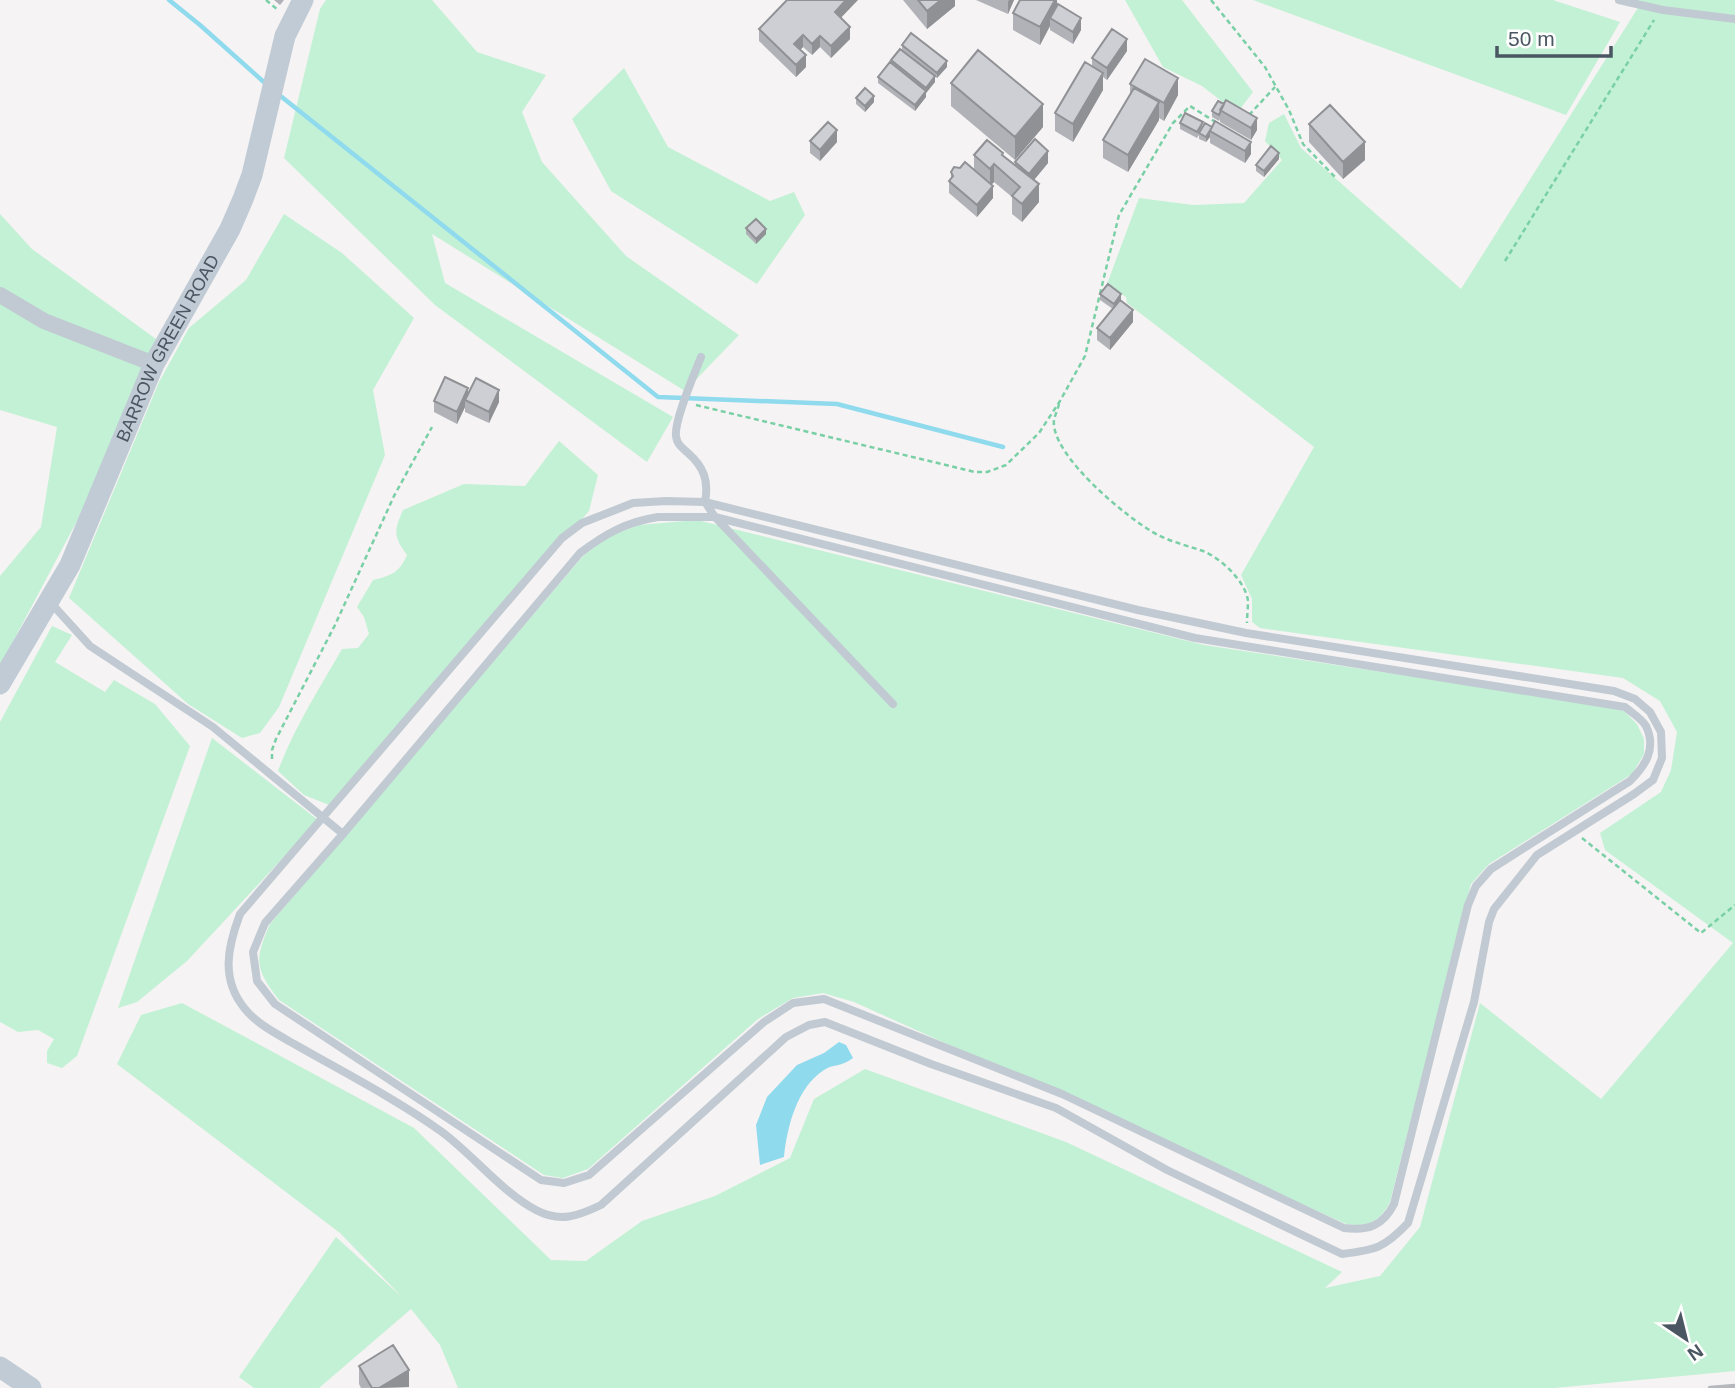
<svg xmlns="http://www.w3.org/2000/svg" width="1735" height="1388" font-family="Helvetica,sans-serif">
<rect width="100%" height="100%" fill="#f5f3f3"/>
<path fill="#c3f1d5" d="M326,0h106l45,52 69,23 -24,37 20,50 84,94 113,79 -54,56 -253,-157 13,49 228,134 -26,45 -212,-157 -151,-147 36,-149z
M1125,0h57l71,92 -16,21 -35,-27 -39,-19z
M1253,0h300l67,22 -54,93z
M1634,0h101v1371l-181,17h-1096l-18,-43 -29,-36 -92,79h-65l-15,-11 97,-140 67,61 -63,-65 -223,-169 24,-49 41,-12 232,125 137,132 35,1 56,-40 73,-25 75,-38 24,-59 51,-30 201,73 276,130 -17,16 55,-12 40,-49 60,-224 121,96 132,-156 -128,-93 -5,-17 61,-41 10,-22 6,-38 -17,-31 -37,-23 -363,-50 -8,-6v-23l-11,-24 73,-128 -187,-144 -1,-6 -19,-13 32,-86 54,7 51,-2 38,-43 -17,-19 4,-18 15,-9 17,34 160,141 180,-286z
M624,68l44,79 102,54 24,-9 11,23 -48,69 -146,-93 -39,-72z
M0,214l32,35 124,90 -78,180 -78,147v-90l41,-49 16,-100 -57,-17z
M284,214l58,39 72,65 -41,72 12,65 -106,252 -19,26 -18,5 -54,-34 -119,-106 90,-216 30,-54 57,-48z
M559,441l39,34 -9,36 -181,212 -79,82 -25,-10 -26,-24c16,-43 41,-82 64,-122l16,-1 11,-14 -5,-17 -7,-10 16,-27c18,-4 27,-8 34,-25 -14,-19 -13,-24 -4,-45l61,-26 61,2z
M697,520l507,125 388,59 32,7 13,13 7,15v15l-12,20 -143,90 -18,20 -81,318c-10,19 -22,26 -44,22l-492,-222 -31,-9 -30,5 -35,21 -170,150 -25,9 -19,-3 -265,-175c-24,-32 -25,-39 -9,-76l313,-368 25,-19 31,-12z
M52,626l20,9 -17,27 50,30 9,-12 41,24 35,42 -113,310 -15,12 -15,-5v-12l7,-12 -16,-9 -20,2 -18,-10v-300z
M212,738l106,82 -131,141 -50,41 -19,6z"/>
<path fill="#90daee" d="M839,1042l7,3 7,13c-11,9 -21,6 -29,12 -27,17 -37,57 -40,87l-24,8 -4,-40 11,-28 30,-32 27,-12z"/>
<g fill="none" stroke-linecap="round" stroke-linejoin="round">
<path stroke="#90daee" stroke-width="4.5" d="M169,0l31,25 66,59
M278,94l380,303 179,7 166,43"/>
<path stroke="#7ad0a6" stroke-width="2.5" stroke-dasharray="5 3.5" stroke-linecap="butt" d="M266,0l12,10
M1211,0l54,67 24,43 14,34 33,34
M1249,115l26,-28
M1505,261l149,-241
M1059,404c-1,5 -4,11 -5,16 -4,35 75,100 104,115 14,7 30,11 45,16 18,7 43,31 45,50 0,7 -1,15 -1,22
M696,405l279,67h12l19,-7 33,-32 21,-32 25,-45 34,-141 54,-92 17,-17 27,17
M272,759v-9l4,-11 59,-114 59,-129 38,-69
M1582,838l119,95 34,-28"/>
<path stroke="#c1cad2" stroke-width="8" d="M1619,0l44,10 72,9
M701,357c-6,16 -27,63 -25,79 1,9 6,11 12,17 16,14 21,28 17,49l10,15 178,187
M666,501l39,1 433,108 108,23 368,58 21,8 15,13 11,20 1,26 -9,22 -19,14 -97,61 -43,54 -5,13 -15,80 -66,221c-24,25 -32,27 -66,31l-175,-84 -111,-62 -125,-44 -106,-42 -16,3 -23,12 -185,168c-23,11 -41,18 -65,5 -33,-17 -64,-56 -94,-78 -46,-33 -97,-59 -146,-87 -17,-10 -38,-20 -51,-36 -25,-30 -17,-63 -5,-95l322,-376 20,-15 51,-20z
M658,517h57l480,121 430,69c6,5 17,12 21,19 11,23 -1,40 -16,55l-139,88 -15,17 -8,19 -74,299c-11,22 -26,27 -50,24l-282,-134 -238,-95 -31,4 -29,19 -175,153 -25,8 -23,-3 -266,-176 -18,-23 -4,-29 12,-29 78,-89 237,-281c25,-19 46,-31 78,-36z
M51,603l39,43 123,81 130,107"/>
<path stroke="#c1cad2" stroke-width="16" d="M0,295l44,26 110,43"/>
<g stroke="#c1cbd6" stroke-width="21">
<path id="s1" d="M0,684l70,-119 84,-201 76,-135 13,-30 9,-24 33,-139 18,-36"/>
<path d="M0,1367l31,21"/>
</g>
<path stroke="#b5b8bd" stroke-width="4.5" d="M1710,1388l25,-2"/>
</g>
<path fill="#b0b2b7" d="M274,0h10l-4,5z
M903,0h52v6l-28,23z
M976,0h38l-6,14z
M1057,0v7l24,23 -8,14 -23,-14v-4l-10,19 -27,-15v-17z
M841,18l9,21 -19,19 -11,-11 -8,8 -9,-8 -3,3 6,17 -10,10 -37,-36v-12z
M902,45l45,22 -10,11 -2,-1v5l-9,11v4l-11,14 -37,-28v-6l13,-14v-3l11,-9z
M1127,51l-20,29 -4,-3v13l-30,52 -18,-11v-18l37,-46v-9z
M951,83l92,44 -28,33 -64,-54z
M1130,84l48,11 -14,26 -5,-3v2l-31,52 -25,-14v-18l27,-46z
M856,98l18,4 -9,10 -9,-8z
M1224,104l33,26 -6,10 -31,-18v-3l-1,2 -7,-4v-6z
M1180,123l23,3 48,28 -6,9 -35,-20v-6l-4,5 -7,-3v-4l-2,3 -17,-9z
M1309,124l56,36 -22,19 -34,-37z
M810,141l27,1 -17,19 -10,-8z
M974,155l29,1 12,9v-3l33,1 -14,17 5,22 -17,20 -10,-8v-17l-18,-15 -3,3 2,13 -16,19 -28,-24v-12l2,-2v-7l23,-2z
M1279,159l-15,18 -8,-6v-6z
M746,228l20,6 -10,10 -10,-10z
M1100,294l21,6 12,22 -23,28 -13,-10v-12l16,-19 -13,-9z
M468,393l31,9 -10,21 -24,-11v-5l-8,17 -23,-12v-11z
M359,1366l50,21 -48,1 -2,-4z"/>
<path fill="#909195" d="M846,0h12l-23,24v-12z
M941,0h14v6l-28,23v-18z
M1009,0h5l-6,14v-12z
M1055,0h2v14l-7,4v8l-10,19v-18z
M1081,18v12l-8,14v-12z
M850,27v12l-19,19v-12z
M803,35v12l-9,9v-12z
M820,36v11l-8,8v-11z
M1127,39v12l-20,29v-12z
M806,55v12l-10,10v-12z
M947,61v6l-10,11v-5z
M1103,73v17l-30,52v-18z
M935,76v6l-9,11v4l-11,14v-6l11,-14v-3z
M1178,78v17l-14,26v-18z
M874,96v6l-9,10v-6z
M1159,102v18l-31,52v-17z
M1043,104v23l-28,33v-23z
M1257,118v12l-6,10v-12z
M837,130v12l-17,19v-11z
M1210,131v6l-4,5v-5z
M1251,142v12l-6,9v-12z
M1365,142v18l-22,19v-17z
M1048,151v12l-19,23v-12z
M1279,153v6l-15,18v-6z
M994,164v18l-4,4v-17z
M1039,184v18l-17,20v-18z
M993,186v12l-16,19v-12z
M766,229v5l-10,10v-5z
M1121,294v6l-7,10v-6z
M1133,310v12l-23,28v-12z
M468,388v12h-3v7l-8,17v-12z
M499,390v12l-10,21v-11z
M409,1370v17l-30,1z"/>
<path fill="#cdcfd5" stroke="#909195" stroke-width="2" d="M787,0h59l-11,12 15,15 -19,19 -11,-10 -8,8 -9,-9 -9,9 12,11 -10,10 -37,-36z
M918,0h23l-14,11z
M1020,0h35l-15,27 -27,-14z
M1058,4l23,14 -8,14 -23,-14z
M1112,29l15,10 -20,29 -15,-10z
M911,33l36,28 -10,12 -35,-28z
M900,49l35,27 -9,12 -35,-28z
M978,50l65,54 -28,33 -64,-54z
M1145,59l33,19 -14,25 -34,-19z
M890,62l36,29 -11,14 -37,-28z
M1085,62l18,11 -30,51 -18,-11z
M865,88l9,8 -9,10 -9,-8z
M1134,88l25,14 -31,53 -25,-15z
M1226,100l31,18 -6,10 -31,-18z
M1218,101l6,3 -5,11 -7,-4z
M1330,105l35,37 -22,20 -34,-38z
M1185,113l18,9 -6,10 -17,-9z
M1215,121l36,21 -6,9 -35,-20z
M828,122l9,8 -17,20 -10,-9z
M1205,123l7,4 -6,10 -7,-4z
M1035,139l13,12 -19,23 -14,-12z
M987,140l16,13 -1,2 37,29 -17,20 -10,-8 8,-9 -26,-23 -4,5 -16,-14z
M1271,146l8,7 -15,18 -8,-6z
M965,162l28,24 -16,19 -28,-24 4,-5 -2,-4 3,-5 6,1z
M756,219l10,10 -10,10 -10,-11z
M1108,284l13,10 -7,10 -14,-10z
M1120,300l13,10 -23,28 -13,-10z
M445,377l23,11 -11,24 -23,-11z
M476,378l23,12 -10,22 -24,-12z
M393,1345l16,25 -30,18h-7l-13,-22z"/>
<g text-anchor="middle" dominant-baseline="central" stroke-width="5" stroke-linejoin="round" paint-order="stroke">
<g font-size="18" fill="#4a5661" stroke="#fff">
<text stroke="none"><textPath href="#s1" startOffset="376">BARROW GREEN ROAD</textPath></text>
</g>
</g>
<g transform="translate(1686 1339) rotate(145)" stroke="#ffffff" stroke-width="5" paint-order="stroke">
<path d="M0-5L12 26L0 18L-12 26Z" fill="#4a5661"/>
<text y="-10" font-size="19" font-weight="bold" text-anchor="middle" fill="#4a5661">N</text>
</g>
<path d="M1497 46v10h114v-10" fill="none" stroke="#4a5661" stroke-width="3.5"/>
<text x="1508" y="46" font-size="21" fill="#4a5661" stroke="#ffffff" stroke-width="5" paint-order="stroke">50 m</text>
</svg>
